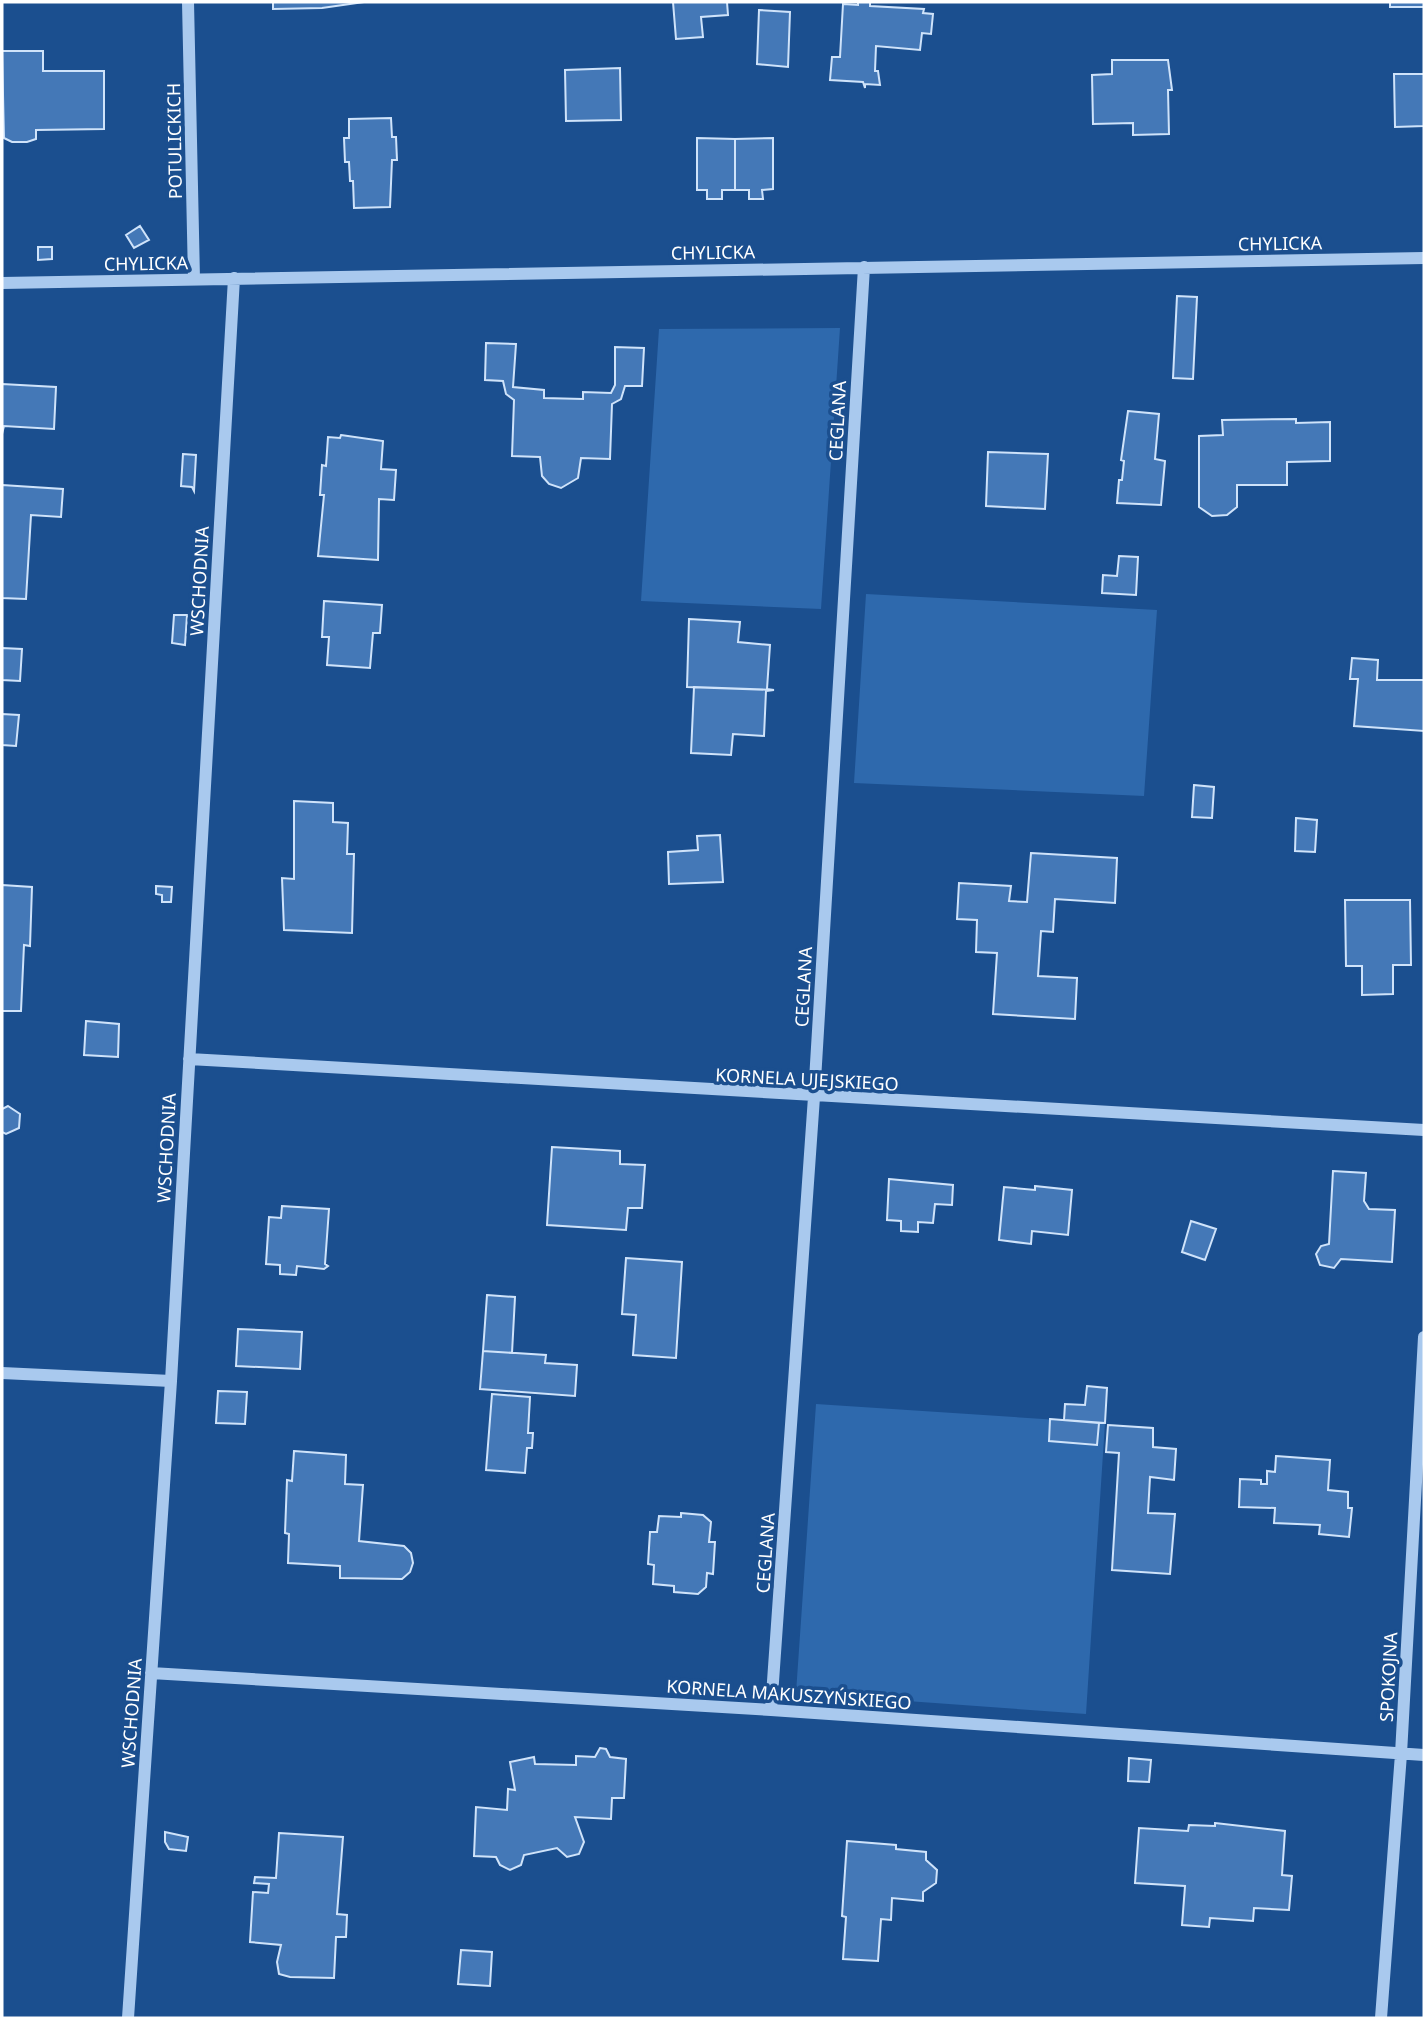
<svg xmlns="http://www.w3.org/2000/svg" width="1426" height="2020" font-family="'Noto Sans',sans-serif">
<rect width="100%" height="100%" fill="#1b4f8f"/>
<path fill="#2e69ad" d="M840,328l-19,281 -180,-8 18,-272z
M866,594l291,16 -13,186 -290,-13z
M816,1404l289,19 -19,291 -290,-21z"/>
<path fill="#4478b7" stroke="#cfe3fa" stroke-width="2" d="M273,2h91l-42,6 -49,1z
M673,2h54l1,13 -27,2 2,20 -27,2z
M858,2h12v4l54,3 -1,4 10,1 -2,20 -9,-1 -2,17 -44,-4 -1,25h3l2,14 -15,-1v4l-2,-6 -33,-2 2,-23h8l3,-53 15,1z
M1390,2h34v5h-34z
M759,10l31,2 -2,55 -31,-3z
M2,51h41v20h61v58l-68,1v9l-9,3h-15l-8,-4z
M1112,60h56l4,30h-4l1,44 -36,1v-12l-40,1 -1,-49 20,-1z
M620,68l1,52 -55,1 -1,-51z
M1394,74h30v52l-29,1z
M391,118l1,19h4l1,23h-5l-2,47 -36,1 -1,-27h-3l-1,-19h-4l-1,-24h5v-19z
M697,138l38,1v51h-13v9h-15v-9h-10z
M773,138v51l-11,1 1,9h-14v-9h-14v-51z
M140,226l9,14 -15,8 -8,-13z
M38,247h14v12l-14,1z
M1177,296l20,1 -4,82 -20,-1z
M486,343l30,1 -3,43 31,3v8l39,1v-7l28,1 4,-8v-38l29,1 -2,38h-17l-4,13 -9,5 -2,55 -29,-1 -3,20 -17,10 -12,-4 -7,-8 -2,-19 -28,-1 2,-56 -8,-6 -3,-13 -18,-1z
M2,384l54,3 -2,42 -50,-3 -2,8z
M1128,411l31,3 -4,45 10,2 -4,44 -44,-2 2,-23h3l2,-19 -3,-1z
M1296,419v4l34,-1v39l-43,1v23h-50v22l-10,8 -15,1 -13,-9v-71l24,-1 -1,-15z
M341,435l42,6 -2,28 15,1 -2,30 -15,-1 -1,61 -60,-4 6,-61h-4l2,-30 4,1 2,-29 12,1z
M988,452l60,2 -3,55 -59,-3z
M183,454l13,1 -2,36 -2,-4 -11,-1z
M2,485l61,4 -2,28 -30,-2 -5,84 -24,-1z
M1119,556l19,1 -2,38 -34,-2 1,-18 14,1z
M324,601l58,4 -2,28h-7l-3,35 -43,-3 2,-28h-7z
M174,615h13l-2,30 -13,-2z
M689,619l51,3 -2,20 32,3 -3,44 7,1 -87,-3z
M2,648l20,1 -2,32 -18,-1z
M1352,658l26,2 -1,20h47v51l-70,-5 4,-47h-8z
M694,687l80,3 -8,1 -2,45 -31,-2 -2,21 -40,-2z
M2,714l17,1 -3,31 -14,-1z
M1194,785l20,2 -2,31 -20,-1z
M294,801l39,2v19l15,1 -1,31h7l-2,79 -68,-3 -2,-52 12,1z
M1296,818l21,2 -2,32 -20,-1z
M720,835l3,47 -54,2 -1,-32 30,-2 -1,-14z
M1031,853l86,5 -2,45 -60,-4 -2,33 -12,-1 -3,45 39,2 -2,41 -82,-5 4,-61 -21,-1 1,-32 -20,-1 2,-36 52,3 -2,15 18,1z
M2,885l30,2 -2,59 -6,-1 -3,66h-19z
M156,886l16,1 -1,15h-9v-7l-6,-1z
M1345,900h65l1,65h-18v29l-31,1v-29h-16z
M86,1021l33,3 -1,33 -34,-2z
M8,1106l12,8 -1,14 -13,6 -4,-2v-23z
M552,1147l68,4v13l25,1 -3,43h-14l-2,22 -79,-5z
M1333,1171l33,2 -2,28 5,8 26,1 -3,52 -51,-3 -7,9 -14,-3 -4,-11 5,-8 8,-2z
M889,1179l64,6 -1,20 -17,-1 -2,19 -15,-1v10l-17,-1v-10l-14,-1z
M1035,1186l37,4 -4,45 -36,-4 -1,13 -32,-4 5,-53 31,3z
M282,1206l47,3 -4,55 3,2 -4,3 -27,-3 -1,9 -16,-1v-9l-14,-1 3,-47 12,1z
M1191,1221l25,8 -11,31 -23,-8z
M626,1258l56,4 -6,96 -43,-3 3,-40 -14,-1z
M487,1295l28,2 -3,56 -29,-2z
M238,1329l64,3 -2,37 -64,-3z
M483,1351l63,4 -1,8 32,2 -2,31 -95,-7z
M1087,1386l20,2 -2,35 -41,-3 1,-16 20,1z
M218,1391l29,1 -2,32 -29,-1z
M492,1394l38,3 -2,36h5l-1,15h-5l-2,25 -39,-3z
M1050,1419l49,4 -2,22 -48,-4z
M1108,1425l45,3v19l23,2 -2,31 -24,-3 -2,36 27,1 -5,60 -58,-4 7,-117 -13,-1z
M294,1451l52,4 -1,29 18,1 -4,56 45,5 7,7 2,10 -3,9 -8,7 -62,-1v-12l-52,-3 1,-29 -4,-1 2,-53 5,1z
M1276,1456l54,4 -2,30 20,2v16h4l-3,29 -30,-3 1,-9 -46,-2 1,-15 -36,-1 1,-28 21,1v4h6v-13l8,1z
M681,1513l22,2 8,7 -2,20h6l-2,32 -6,-1 -1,14 -8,7 -24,-2v-6l-21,-2 1,-19 -6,-1 2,-32h7l2,-16 22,1z
M600,1748l6,1 4,8 16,2 -2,39h-12l-1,21 -36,-2 9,25 -5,12 -12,3 -10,-9 -33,7 -3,10 -11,5 -10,-5 -4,-8 -22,-1 2,-49 31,3 1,-21 7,1 -5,-28 24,-5 1,7 41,1v-9l19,1z
M1129,1758l22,2 -2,22 -21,-1z
M1215,1823l70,8 -3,44 10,1 -3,34 -35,-2 -1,13 -43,-3 -1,9 -27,-2 3,-39 -50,-3 4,-55 49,3 1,-6 26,1z
M165,1832l23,5 -2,14 -17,-2 -4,-7z
M279,1833l64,4 -6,77 10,1 -1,22h-10l-2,41 -44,-1 -11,-3 -2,-12 4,-17 -31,-3 3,-50 15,1 1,-9 -15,-1 1,-6 21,1z
M847,1841l49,4v4l30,3v8l11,10 -1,13 -13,9v9l-31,-3 -1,22 -10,-1 -3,42 -35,-2 3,-42 -4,-1z
M461,1950l31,2 -2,34 -32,-2z"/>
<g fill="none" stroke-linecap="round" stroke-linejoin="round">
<path stroke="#a9c9ee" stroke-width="12" d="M188,2l6,277
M2,283l1422,-25
M189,1059l1235,71
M2,1373l169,8
M151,1673l620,37 653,45
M771,1710l43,-613 50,-830
M128,2018l43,-637 63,-1103
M1381,2018l20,-264 23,-417"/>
</g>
<g text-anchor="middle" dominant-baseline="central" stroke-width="7" stroke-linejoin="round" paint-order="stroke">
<g font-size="18" fill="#fff" stroke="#1b4f8f">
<text transform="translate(174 141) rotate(-91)">POTULICKICH</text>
<text transform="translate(1280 243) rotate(-1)">CHYLICKA</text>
<text transform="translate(713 252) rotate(-1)">CHYLICKA</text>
<text transform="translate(146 263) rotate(-1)">CHYLICKA</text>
<text transform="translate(837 421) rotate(-87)">CEGLANA</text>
<text transform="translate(199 581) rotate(-87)">WSCHODNIA</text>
<text transform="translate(803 987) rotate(-87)">CEGLANA</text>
<text transform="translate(807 1079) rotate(3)">KORNELA UJEJSKIEGO</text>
<text transform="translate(166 1148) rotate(-87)">WSCHODNIA</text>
<text transform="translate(765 1553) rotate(-86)">CEGLANA</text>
<text transform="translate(1388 1677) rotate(-87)">SPOKOJNA</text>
<text transform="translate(789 1694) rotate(4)">KORNELA MAKUSZYŃSKIEGO</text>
<text transform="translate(131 1713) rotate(-86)">WSCHODNIA</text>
</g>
</g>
<rect width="1426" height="2020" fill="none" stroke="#ffffff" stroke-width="7"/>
</svg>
